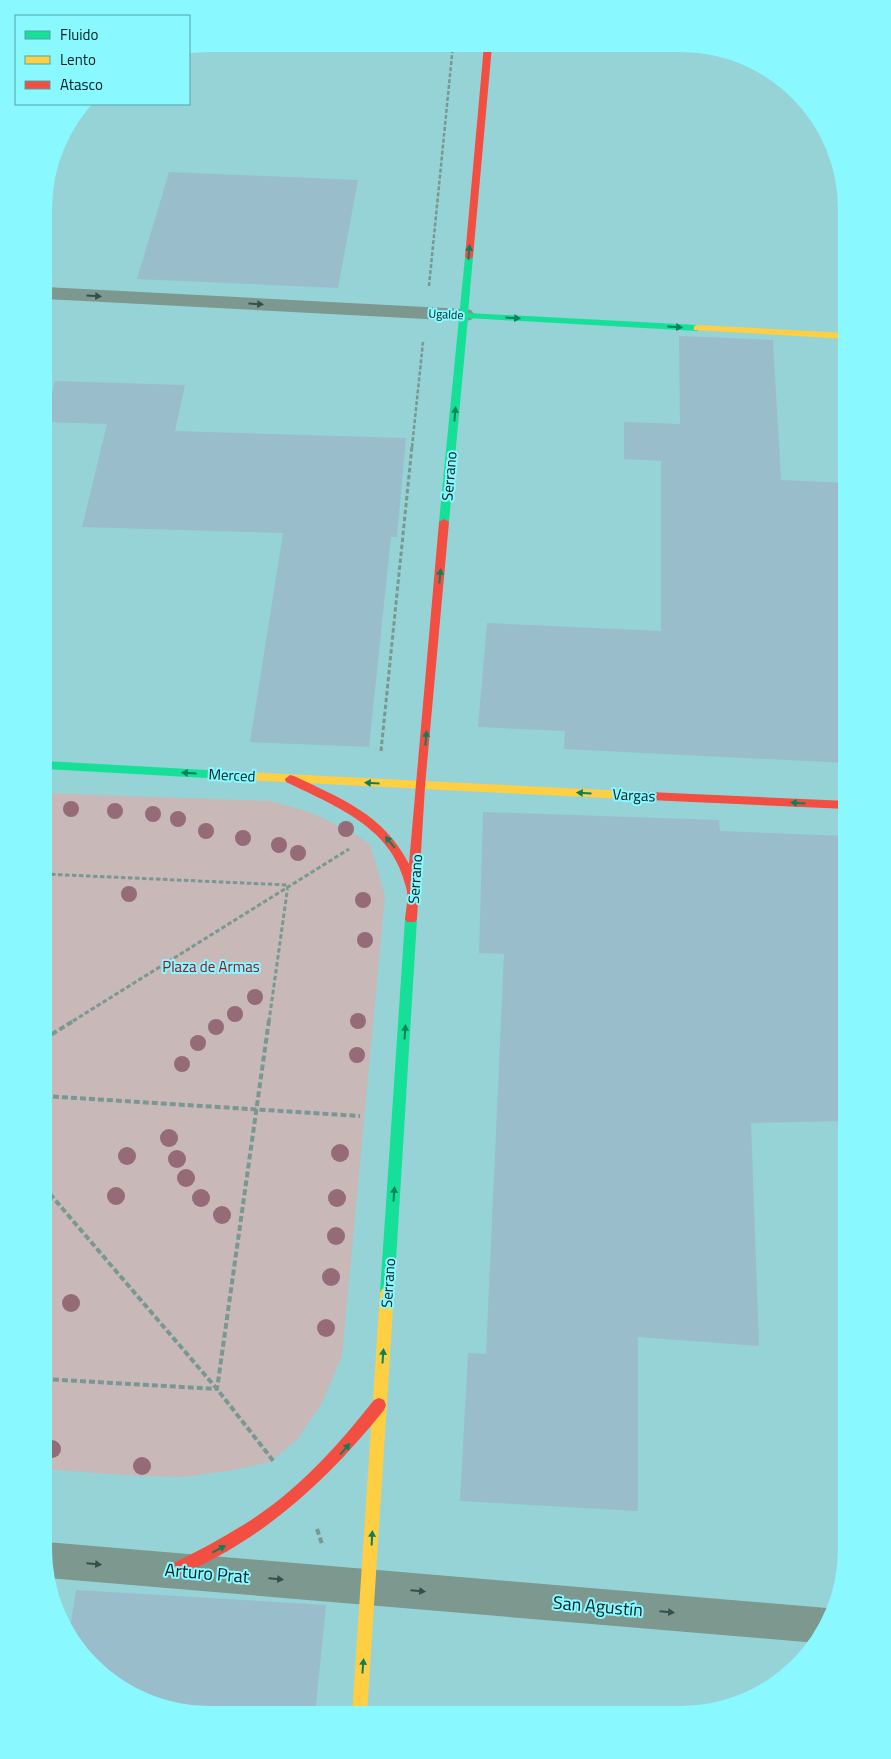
<svg xmlns="http://www.w3.org/2000/svg" width="891" height="1759" font-family="'Titillium Web',sans-serif">
<rect width="100%" height="100%" fill="#96d3d6"/>
<path fill="#c8b8b8" d="M45,793l226,8 38,11 37,17 24,15 15,52 -43,460 -20,47 -25,37 -27,22 -42,9 -44,6 -48,-1 -92,-7z"/>
<path fill="#9abdcb" d="M169,172l189,8 -20,108 -201,-9z
M679,336l94,4 8,140 66,3v280l-283,-14 1,-18 -87,-4 9,-104 174,8v-170l-37,-2v-37l56,2z
M55,381l130,4 -10,46 231,7 -9,99h-6l-22,210 -119,-5 33,-209 -201,-6 25,-103 -62,-2z
M483,812l236,8 1,11 127,5v285l-96,2 8,223 -121,-9v174l-178,-10 8,-148 18,1 18,-400 -25,-1z
M76,1590l250,15 -11,109h-127l-42,-12 -46,-28 -30,-46z"/>
<g fill="none" stroke-linecap="round" stroke-linejoin="round">
<path stroke="#799892" stroke-width="2.5" stroke-dasharray="4 2" stroke-linecap="butt" d="M429,286l24,-241
M412,447l11,-105"/>
<path stroke="#799892" stroke-width="3" stroke-dasharray="4.5 2.5" stroke-linecap="butt" d="M381,751l31,-305
M44,874l244,11 -19,136
M73,1021l276,-172"/>
<path stroke="#799892" stroke-width="4" stroke-dasharray="6 3" stroke-linecap="butt" d="M44,1039l31,-19
M44,1096l316,20
M44,1187l173,202 58,74
M44,1379l173,10 52,-369
M317,1529l5,15"/>
<path fill="#7d988e" fill-rule="evenodd" d="M45,287l419,22 7,1 4,5 -4,5 -7,1 -419,-22z
M46,1542l781,66 8,3 -18,32 -769,-65 -4,-35z"/>
<path fill="#16e098" fill-rule="evenodd" d="M469,254l4,3 -5,56 229,12 4,3 -4,3 -229,-13 -19,204 -5,3 -5,-3 26,-265z
M45,761l197,11 5,4 -5,4 -197,-11z
M411,914l4,2 2,3 -23,374 -2,4 -5,2 -5,-2 -2,-4 25,-374 2,-3z"/>
<path fill="#ffcf43" fill-rule="evenodd" d="M697,325l150,8v6l-153,-9v-4z
M242,772l385,19 5,4 -5,4 -385,-19 -5,-4z
M387,1287l5,2 2,4 -27,421h-15l28,-421 2,-4z"/>
<path fill="#f24e42" fill-rule="evenodd" d="M484,45l8,1 -19,211 -4,3 -4,-3z
M444,519l5,3 -24,264 -8,133 -2,3h-8l-2,-3c1,-9 3,-19 2,-27 0,-4 -3,-10 -4,-15 -16,-52 -72,-73 -117,-95l-1,-3 5,-4 4,1c48,23 89,38 115,88l30,-342z
M627,791l220,10v8l-220,-10 -5,-4z
M379,1398l5,2 2,5 -2,5c-58,72 -122,131 -209,167l-5,-2 -2,-5 2,-5c30,-15 59,-30 87,-49 46,-31 83,-73 117,-116z"/>
</g>
<g fill="#946b76">
<circle cx="71" cy="809" r="8"/>
<circle cx="115" cy="811" r="8"/>
<circle cx="153" cy="814" r="8"/>
<circle cx="178" cy="819" r="8"/>
<circle cx="346" cy="829" r="8"/>
<circle cx="206" cy="831" r="8"/>
<circle cx="243" cy="838" r="8"/>
<circle cx="279" cy="845" r="8"/>
<circle cx="298" cy="853" r="8"/>
<circle cx="129" cy="894" r="8"/>
<circle cx="363" cy="900" r="8"/>
<circle cx="365" cy="940" r="8"/>
<circle cx="255" cy="997" r="8"/>
<circle cx="235" cy="1014" r="8"/>
<circle cx="358" cy="1021" r="8"/>
<circle cx="216" cy="1027" r="8"/>
<circle cx="198" cy="1043" r="8"/>
<circle cx="357" cy="1055" r="8"/>
<circle cx="182" cy="1064" r="8"/>
<circle cx="169" cy="1138" r="9"/>
<circle cx="340" cy="1153" r="9"/>
<circle cx="127" cy="1156" r="9"/>
<circle cx="177" cy="1159" r="9"/>
<circle cx="186" cy="1178" r="9"/>
<circle cx="116" cy="1196" r="9"/>
<circle cx="201" cy="1198" r="9"/>
<circle cx="337" cy="1198" r="9"/>
<circle cx="222" cy="1215" r="9"/>
<circle cx="336" cy="1236" r="9"/>
<circle cx="331" cy="1277" r="9"/>
<circle cx="71" cy="1303" r="9"/>
<circle cx="326" cy="1328" r="9"/>
<circle cx="52" cy="1449" r="9"/>
<circle cx="142" cy="1466" r="9"/>
</g>
<defs><path id="oneway-solid" d="M-6-.8H1V-3.2L6.5 0L1 3.2V.8H-6Z" transform="scale(1.25)"/></defs>
<g fill="#0b805d">
<use href="#oneway-solid" transform="translate(469 252) rotate(-85)"/>
<use href="#oneway-solid" transform="translate(513 318) rotate(3)"/>
<use href="#oneway-solid" transform="translate(675 327) rotate(3)"/>
<use href="#oneway-solid" transform="translate(455 414) rotate(-85)"/>
<use href="#oneway-solid" transform="translate(440 576) rotate(-85)"/>
<use href="#oneway-solid" transform="translate(426 738) rotate(-85)"/>
<use href="#oneway-solid" transform="translate(189 773) rotate(-177)"/>
<use href="#oneway-solid" transform="translate(372 783) rotate(-177)"/>
<use href="#oneway-solid" transform="translate(584 793) rotate(-177)"/>
<use href="#oneway-solid" transform="translate(798 803) rotate(-177)"/>
<use href="#oneway-solid" transform="translate(390 842) rotate(-129)"/>
<use href="#oneway-solid" transform="translate(405 1032) rotate(-86)"/>
<use href="#oneway-solid" transform="translate(394 1194) rotate(-86)"/>
<use href="#oneway-solid" transform="translate(383 1356) rotate(-86)"/>
<use href="#oneway-solid" transform="translate(345 1449) rotate(-49)"/>
<use href="#oneway-solid" transform="translate(372 1538) rotate(-87)"/>
<use href="#oneway-solid" transform="translate(219 1549) rotate(-28)"/>
<use href="#oneway-solid" transform="translate(363 1666) rotate(-85)"/>
</g>
<g fill="#32504d">
<use href="#oneway-solid" transform="translate(94 296) rotate(3)"/>
<use href="#oneway-solid" transform="translate(256 304) rotate(3)"/>
<use href="#oneway-solid" transform="translate(94 1564) rotate(5)"/>
<use href="#oneway-solid" transform="translate(276 1579) rotate(5)"/>
<use href="#oneway-solid" transform="translate(418 1591) rotate(5)"/>
<use href="#oneway-solid" transform="translate(667 1612) rotate(5)"/>
</g>
<g text-anchor="middle" dominant-baseline="central" stroke-width="4" stroke-linejoin="round" paint-order="stroke">
<g font-size="12" fill="#002022" stroke="#89f8ff">
<text transform="translate(446 314) rotate(3)">Ugalde</text>
</g>
<g font-size="15" fill="#002022" stroke="#89f8ff">
<text transform="translate(449 476) rotate(-85)">Serrano</text>
<text transform="translate(232 775) rotate(3)">Merced</text>
<text transform="translate(634 795) rotate(3)">Vargas</text>
<text transform="translate(415 879) rotate(-86)">Serrano</text>
<text transform="translate(388 1283) rotate(-86)">Serrano</text>
</g>
<g font-size="15" fill="#931628" stroke="#89f8ff">
<text x="211" y="966">Plaza de Armas</text>
</g>
<g font-size="18" fill="#002022" stroke="#89f8ff">
<text transform="translate(207 1573) rotate(5)">Arturo Prat</text>
<text transform="translate(598 1606) rotate(5)">San Agustín</text>
</g>
</g>
<path d="M0 0H891V1759H0ZM209 52H681A157 157 0 0 1 838 209V1549A157 157 0 0 1 681 1706H209A157 157 0 0 1 52 1549V209A157 157 0 0 1 209 52Z" fill="#89f8ff" fill-rule="evenodd"/>
<rect x="15" y="15" width="175" height="90" fill="#89f8ff" stroke="#52a2a7"/>
<rect x="25" y="31" width="25" height="8" fill="#16e098" stroke="#52a2a7"/>
<text x="60" y="40" font-size="15" fill="#002022">Fluido</text>
<rect x="25" y="56" width="25" height="8" fill="#ffcf43" stroke="#52a2a7"/>
<text x="60" y="65" font-size="15" fill="#002022">Lento</text>
<rect x="25" y="81" width="25" height="8" fill="#f24e42" stroke="#52a2a7"/>
<text x="60" y="90" font-size="15" fill="#002022">Atasco</text>
</svg>
